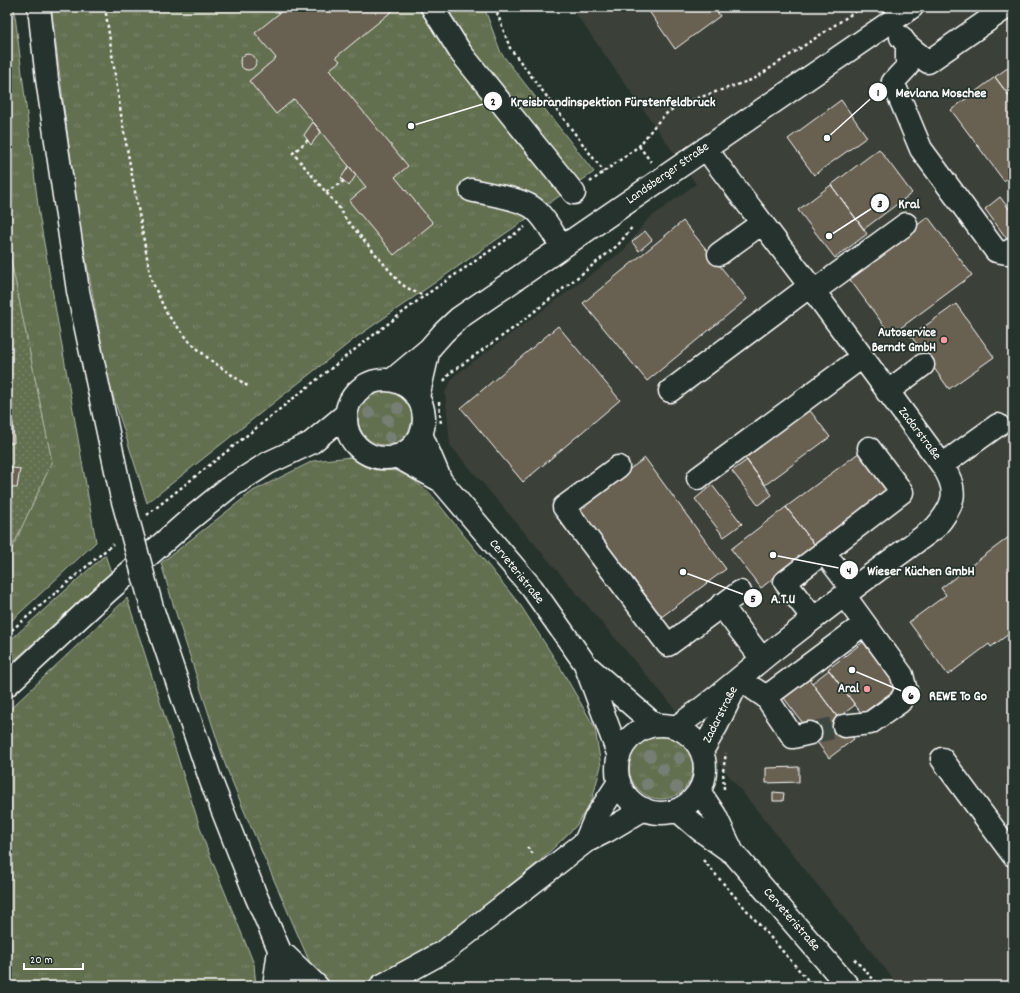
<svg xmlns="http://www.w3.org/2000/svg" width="1020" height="993" font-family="Dekko,sans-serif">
<defs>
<pattern id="grass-tufts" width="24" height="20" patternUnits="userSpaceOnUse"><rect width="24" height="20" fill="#636f50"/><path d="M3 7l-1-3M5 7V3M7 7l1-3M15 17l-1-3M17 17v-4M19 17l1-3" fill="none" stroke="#7a856a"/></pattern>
<pattern id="garden-dots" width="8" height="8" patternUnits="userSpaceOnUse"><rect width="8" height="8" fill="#636f50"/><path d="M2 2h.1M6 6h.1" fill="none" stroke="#7a856a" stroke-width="1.8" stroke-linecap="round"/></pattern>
</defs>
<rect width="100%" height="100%" fill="#26332d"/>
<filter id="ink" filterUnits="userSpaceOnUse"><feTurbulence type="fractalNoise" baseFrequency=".025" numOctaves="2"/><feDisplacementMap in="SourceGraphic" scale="8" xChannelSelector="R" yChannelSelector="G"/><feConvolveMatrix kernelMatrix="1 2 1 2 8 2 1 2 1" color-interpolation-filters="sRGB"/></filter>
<g filter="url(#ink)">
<path fill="#3a4138" d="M571,7h442v979h-114l-227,-281 -222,-260 -5,-53 9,-16 170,-126 23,-30 49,-36z"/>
<path fill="url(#grass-tufts)" stroke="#b1b7a8" d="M7,7h7l25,207 57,328 -89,83v-66l45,-97 -45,-221z
M51,7h433l17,46 93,119 -236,164 -211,167 -38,-120 -31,-167z
M358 418a27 27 0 1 1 54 0a27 27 0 1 1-54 0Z
M351,457l24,13 26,1 28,21 92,114 39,61 35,61 6,38 -9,34 -16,26 -36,35 -93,75 -83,50h-29l-25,-23 -65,-150 -20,-49 -52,-160 -12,-41 92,-72 60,-30z
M105,555l6,17 -104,95v-24z
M127,598l78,245 49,121 2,22h-249v-274z
M629 767a32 32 0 1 1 64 0a32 32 0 1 1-64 0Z"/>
<path fill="url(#garden-dots)" stroke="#b1b7a8" d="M7,241l45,221 -45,97z"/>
<path fill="#686151" stroke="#fff" d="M287,7h110l-61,50 4,4 -11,9 79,96 -13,11 38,46 -39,32 -45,-54 17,-14 -72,-88 -18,15 -27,-33 27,-23 -21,-25z
M646,7h68l6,9 -45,33z
M240 62a8 8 0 1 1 16 0a8 8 0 1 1-16 0Z
M1013,64v37l-18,-24z
M995,77l18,24v73l-9,7 -53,-71z
M841,100l26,37 -53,38 -26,-36z
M313,122l8,9 -10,14 -7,-10z
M879,149l33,44 -48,36 -33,-44z
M349,166l7,9 -7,11 -8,-8z
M831,185l36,49 -32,24 -37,-48z
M1000,197l13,17v21l-6,4 -22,-30z
M928,217l44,58 -81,60 -43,-58z
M683,221l64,78 -100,82 -64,-78z
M645,231l7,9 -13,11 -7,-9z
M956,304l38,53 -45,32 -38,-53z
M558,326l62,74 -97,82 -62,-74z
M1013,371v15l-7,-10z
M7,383l3,19 -3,1z
M805,404l25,33 -65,48 -24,-32z
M13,423l1,20h-7v-19z
M860,452l28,36 -73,57 -29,-38z
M645,458l81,111 -66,49 -13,-21 -69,-90z
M747,460l25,35 -14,10 -26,-34z
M7,467l13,2 -3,19 -10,-1z
M712,485l30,39 -18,13 -29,-38z
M786,507l29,38 -54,43 -30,-39z
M1013,534v97l-22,16 -2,-3 -41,31 -39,-53 37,-27 -5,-7z
M863,642l34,46 -35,26 -34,-45z
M829,670l26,35 -17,13 -26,-35z
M809,679l45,60 -25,19 -45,-60z
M799,767v15l-33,1v-15z
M773,792l11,1 -1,8h-10z"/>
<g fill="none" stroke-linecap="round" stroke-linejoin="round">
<path stroke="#3c4742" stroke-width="22" stroke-dasharray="22 11" stroke-linecap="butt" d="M810,733l34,-7"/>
<defs>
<path id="minor" d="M432,7l29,46 113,140
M901,37l6,8 21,17 79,-55
M907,45v22l-14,15 28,67 75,102 11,2 6,-4
M471,190c16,4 48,8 61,17 13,9 21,27 30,40
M719,254l43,-31
M814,291l92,-67
M346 419a39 39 0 1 1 78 0a39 39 0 1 1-78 0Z
M392,380l37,-31 15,-17 15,-14 453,-311
M670,391l140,-105
M887,392l36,-27
M418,397l11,-48
M421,434l20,47 91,107 54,77 69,60
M396,456l45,25
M942,465l56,-40
M618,467l-54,40 104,138 72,-53
M698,478l164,-121
M824,552l28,37
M844,595l58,80 4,16 -6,11 -30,21 -26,3
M721,605l41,54
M813,618l-28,-36 117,-90 -33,-44
M586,667l33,89
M7,685l100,-93 82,-72 38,-31 41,-26 43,-20 34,-28
M754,689l12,8 27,40 17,-4
M766,697l98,-73
M617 769a44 44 0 1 1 88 0a44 44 0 1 1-88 0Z
M676,727c36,-24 67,-53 100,-79 52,-41 105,-81 159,-120 19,-22 25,-37 7,-63l-132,-179 -95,-125 -9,-13
M702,751l15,-26 19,-39
M942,759l71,96
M699,791l16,24 18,38
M677,810l22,19 35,25 114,132"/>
<path id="highway" d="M39,7l8,72 31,212 43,203
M153,611l58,170 45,115 39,90
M585,842l11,-25 23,-35
M286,956l31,30
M274,986l5,-36
M381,986l64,-35 140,-109 22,-11 37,-22"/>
</defs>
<use href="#minor" stroke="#fff" stroke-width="25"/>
<use href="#highway" stroke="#fff" stroke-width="25"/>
<path stroke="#fff" stroke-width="2.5" stroke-dasharray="3 3" stroke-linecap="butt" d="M105,7l17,114 29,158 16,35 23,28 19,17 40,28
M495,7l15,41 94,124
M308,140l-15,13 48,57 4,8 56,66 10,6 13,6
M639,146l12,16
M590,182l49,-36 17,-22 11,-11 13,-9 74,-25 108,-72
M326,192l18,-11
M444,381l6,-8 65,-46 103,-82 15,-19
M439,402l2,23
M147,515l202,-161 75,-58 101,-69
M7,634l106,-90
M724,789l-1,-18 3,-18
M527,847l7,8
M703,860l110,126
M854,959l26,27"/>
<use href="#minor" stroke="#26332d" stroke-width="22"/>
<use href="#highway" stroke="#26332d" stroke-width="22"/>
<defs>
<path id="highway-bridge" d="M121,494l32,117"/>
</defs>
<use href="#highway-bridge" stroke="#fff" stroke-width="25" stroke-linecap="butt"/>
<use href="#highway-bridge" stroke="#26332d" stroke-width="22"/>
</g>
<g fill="#777f75">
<circle cx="398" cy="408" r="6"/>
<circle cx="369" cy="413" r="6"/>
<circle cx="388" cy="420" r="6"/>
<circle cx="390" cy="437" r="6"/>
<circle cx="650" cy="756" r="6"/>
<circle cx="679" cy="758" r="6"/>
<circle cx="663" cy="769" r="6"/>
<circle cx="647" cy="784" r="6"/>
<circle cx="676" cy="787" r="6"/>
</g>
</g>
<g fill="#ff9aa2" stroke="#26332d" stroke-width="1.5">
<circle cx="944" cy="340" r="4"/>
<circle cx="867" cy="689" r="4"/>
</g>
<g text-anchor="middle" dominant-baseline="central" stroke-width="3.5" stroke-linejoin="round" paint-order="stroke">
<g font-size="13" fill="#fff" stroke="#26332d">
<text transform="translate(668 174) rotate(-35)">Landsberger Straße</text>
<text transform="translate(919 434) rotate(53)">Zadarstraße</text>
<text transform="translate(516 572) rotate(51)">Cerveteristraße</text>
<text transform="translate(721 715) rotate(-63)">Zadarstraße</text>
<text transform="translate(791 920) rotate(49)">Cerveteristraße</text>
</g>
<g font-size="13" font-weight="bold" fill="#fff" stroke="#26332d" text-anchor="end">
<text x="936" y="333">Autoservice<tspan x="936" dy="15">Berndt GmbH</tspan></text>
<text x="859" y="689">Aral</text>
</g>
</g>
<path fill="none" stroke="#fff" stroke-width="1.5" d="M827 138L878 92M411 126L493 101M829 236L880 203M773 555L849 570M683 572L753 598M852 670L911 695"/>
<g fill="#fff" stroke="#26332d" stroke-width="1.5">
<circle cx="827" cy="138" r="4"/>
<circle cx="411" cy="126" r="4"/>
<circle cx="829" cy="236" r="4"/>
<circle cx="773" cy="555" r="4"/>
<circle cx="683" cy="572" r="4"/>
<circle cx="852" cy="670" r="4"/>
<circle cx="878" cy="92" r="10"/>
<circle cx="493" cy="101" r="10"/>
<circle cx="880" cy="203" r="10"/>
<circle cx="849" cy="570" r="10"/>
<circle cx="753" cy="598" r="10"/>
<circle cx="911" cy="695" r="10"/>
</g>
<g font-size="12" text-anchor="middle" font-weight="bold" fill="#111">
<text x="878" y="96">1</text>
<text x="493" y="105">2</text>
<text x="880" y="207">3</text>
<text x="849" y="574">4</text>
<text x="753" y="602">5</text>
<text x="911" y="699">6</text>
</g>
<g font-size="14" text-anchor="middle" font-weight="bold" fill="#fff" stroke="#26332d" stroke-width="3.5" stroke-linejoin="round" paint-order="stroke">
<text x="941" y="97">Mevlana Moschee</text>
<text x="613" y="106">Kreisbrandinspektion Fürstenfeldbruck</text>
<text x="909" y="208">Kral</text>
<text x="921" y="575">Wieser Küchen GmbH</text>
<text x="783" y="603">A.T.U</text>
<text x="958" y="700">REWE To Go</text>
</g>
<rect width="1020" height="993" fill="none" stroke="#26332d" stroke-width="24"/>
<rect x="12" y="12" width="996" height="969" fill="none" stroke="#fff" stroke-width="1.5" filter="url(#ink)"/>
<path d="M24 963v6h59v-6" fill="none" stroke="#ffffff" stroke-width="2"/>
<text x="30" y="963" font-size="12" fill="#ffffff" stroke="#26332d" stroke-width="3" paint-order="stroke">20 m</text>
</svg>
